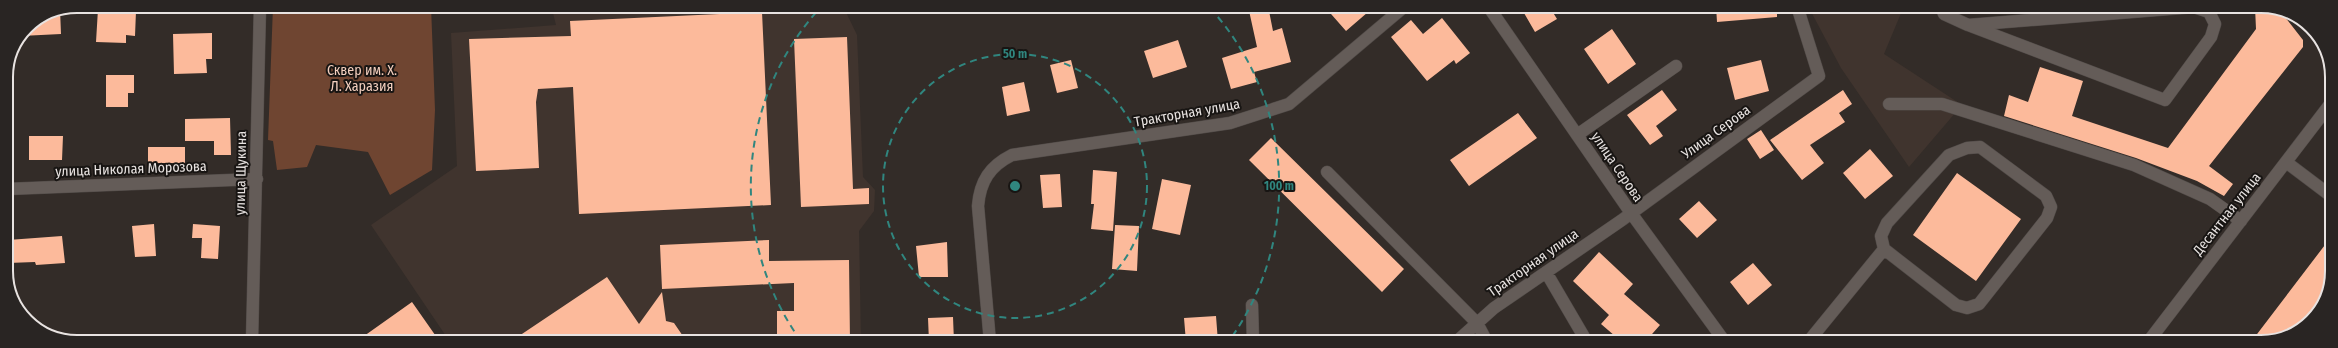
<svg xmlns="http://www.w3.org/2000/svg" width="2338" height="348" font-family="'Fira Sans Condensed',sans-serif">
<rect width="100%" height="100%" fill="#332c28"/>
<path fill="#40342e" d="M609,6h234l14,29 6,142 12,13 -1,21 -15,20 2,111h-411l-79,-117 86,-59 -6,-133 105,-8 -4,-16z
M1808,6h96l-20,48 78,51 -53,62 -68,-99z"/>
<path fill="#6f4531" d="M273,6h158l4,104 -3,60 -42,25 -22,-43 -52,-7 -9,22 -30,3 -4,-29 -5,-1z"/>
<path fill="#fcba9b" d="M1248,6h20l5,25 9,-3 9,34 -37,10 3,10 -26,7 -9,-31 35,-11z
M1324,6h51l-29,25z
M1520,6h29l8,13 -22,13z
M1716,6h61v11l-60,5z
M2255,7h15l11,5 22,28v7l-94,119 24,18 -9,12 -27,-15 -61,-23 -132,-42 5,-21 19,7 12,-35 43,14 -11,35 96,32 88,-119z
M60,9l1,25 -40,2 6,-9 23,-16z
M98,9l38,2 -1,25 -9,-1v8l-30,-1z
M762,12l9,193 -192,9 -6,-127 -35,2 -2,13 3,66 -63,3 -7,-132 102,-3 -1,-15z
M1442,18l28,35 -14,11 -2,-4 -27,21 -36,-44 20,-17 12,14z
M1612,29l24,35 -28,20 -24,-35z
M212,33v26h-6l1,14 -33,1 -1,-40z
M847,37l6,152 16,-1v16l-68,3 -7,-168z
M1178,40l9,27 -34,11 -9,-27z
M1071,60l7,28 -21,5 -7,-28z
M1761,60l8,31 -34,9 -8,-32z
M106,75h28v18h-6v14h-22z
M1024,82l6,29 -23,5 -5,-29z
M1662,90l15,20 -21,16 7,10 -13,9 -23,-30z
M1843,90l9,14 -13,9 6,9 -35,23 14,18 -22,17 -32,-40z
M1518,113l19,25 -68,48 -19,-26z
M230,118l1,37h-17v-14h-29v-22z
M1761,130l13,20 -14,9 -13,-20z
M29,136h34l-1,24h-33z
M1271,138l133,131 -22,23 -133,-132z
M148,147h37v16h-37z
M1870,149l23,27 -28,23 -22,-26z
M1093,170l24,2 -4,59 -22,-2 3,-25h-3z
M1957,173l64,46 -45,62 -63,-46z
M1060,174l2,33 -19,1 -3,-33z
M1162,179l29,6 -11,50 -28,-6z
M1699,201l18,19 -20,18 -18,-19z
M154,224l2,32 -21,1 -3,-31z
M193,224l27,2 -2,33 -17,-1 1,-20h-10z
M1115,225l24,1 -2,45 -25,-2z
M62,236l3,27 -29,2 -1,-3 -27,1v-23z
M2331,237v43l-11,22 -19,25 -40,15h-10z
M769,240v21l80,-1 1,82h-73v-31h17v-28l-132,6 -2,-44z
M947,242l1,35h-29l-3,-31z
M1599,252l34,32 -9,10 36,31 -15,17h-23l-21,-18 8,-9 -36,-34z
M1753,263l19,22 -24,20 -18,-23z
M607,277l32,47 23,-32 4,29 8,2 13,19h-177z
M412,302l28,40 -83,-1z
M1216,316l2,26h-32l-2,-24z
M953,317l1,25h-25l-1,-24z"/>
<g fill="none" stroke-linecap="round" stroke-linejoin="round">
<defs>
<path id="minor" d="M1488,6l143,207 94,129
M1941,6l3,8 24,11 197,75 46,-63 4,-13 -6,-12 -15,-5 -226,18
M1889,104h53l192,61 76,34 31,22
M1577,135l99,-69
M1980,147l66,49 5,11 -4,11 -68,86 -12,4 -11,-3 -72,-56 -3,-13 6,-13 62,-68 18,-7z
M2286,162l45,34
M1327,172l150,151 10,19
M7,189l250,-10
M1546,272l41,70
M1252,305l1,37
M252,341l8,-335
M990,342l-12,-136c2,-25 12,-40 34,-51l218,-32 59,-19 116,-98
M1456,342l38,-34 128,-88 197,-144 -22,-70
M1808,342l76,-93
M2148,342l183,-239"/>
</defs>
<use href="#minor" stroke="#504a47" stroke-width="13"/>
<use href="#minor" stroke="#645c58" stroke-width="12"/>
</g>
<g fill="none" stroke="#30867f" stroke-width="2" stroke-dasharray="7 5">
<circle cx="1015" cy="186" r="132"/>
<path d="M801 341A264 264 0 0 1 820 8M1210 8A264 264 0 0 1 1229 341"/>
</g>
<g text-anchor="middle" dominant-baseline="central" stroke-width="4" stroke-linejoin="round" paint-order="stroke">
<g font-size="14" fill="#f4d0bf" stroke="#181513">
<text x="362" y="70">Сквер им. Х.<tspan x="362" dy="16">Л. Харазия</tspan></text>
</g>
<g font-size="14" fill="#e8e3e1" stroke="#181513">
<text transform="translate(1187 113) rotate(-10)">Тракторная улица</text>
<text transform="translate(1716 132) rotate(-36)">Улица Серова</text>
<text transform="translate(1617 167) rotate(56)">улица Серова</text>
<text transform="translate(131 169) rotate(-2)">улица Николая Морозова</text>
<text transform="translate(241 173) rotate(-89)">улица Щукина</text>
<text transform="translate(2227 214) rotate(-52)">Десантная улица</text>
<text transform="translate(1533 263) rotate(-35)">Тракторная улица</text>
</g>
</g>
<path d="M0 0H2338V348H0ZM77 13H2261A64 64 0 0 1 2325 77V271A64 64 0 0 1 2261 335H77A64 64 0 0 1 13 271V77A64 64 0 0 1 77 13Z" fill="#292523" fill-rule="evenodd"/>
<path fill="none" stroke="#e8e3e1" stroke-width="2" d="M77 13H2261A64 64 0 0 1 2325 77V271A64 64 0 0 1 2261 335H77A64 64 0 0 1 13 271V77A64 64 0 0 1 77 13Z"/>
<circle cx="1015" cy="186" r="6" fill="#30867f" stroke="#181513" stroke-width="2"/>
<g font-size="12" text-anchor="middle" font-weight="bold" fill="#30867f" stroke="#181513" stroke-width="4" stroke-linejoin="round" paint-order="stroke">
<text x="1015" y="58">50 m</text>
<text x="1279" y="190">100 m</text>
</g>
</svg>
